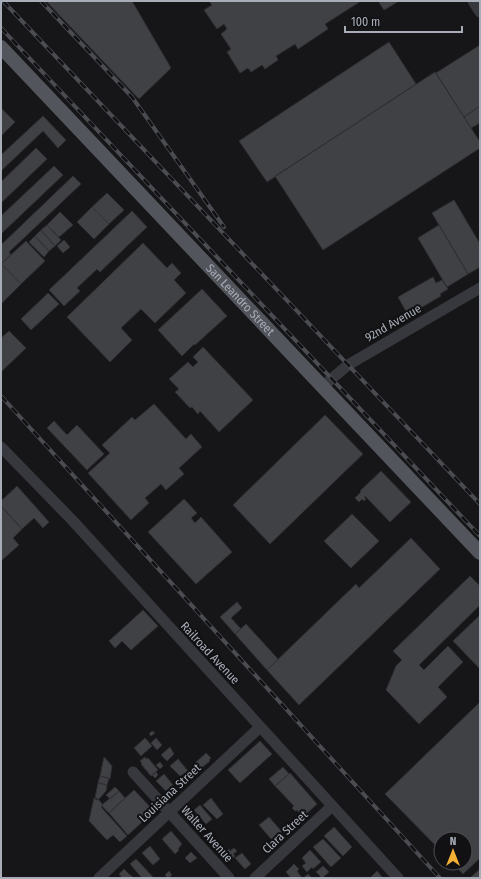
<svg xmlns="http://www.w3.org/2000/svg" width="481" height="879" font-family="'Fira Sans Condensed',sans-serif">
<rect width="100%" height="100%" fill="#161618"/>
<path fill="#404145" stroke="#303034" d="M46,1h86l39,67 -32,31z
M209,1h152l-36,23 3,5 -30,20 -3,-5 -19,12 2,4 -13,9 -3,-4 -11,7 -3,-4 -8,5 -13,-21 4,-3 -10,-15 6,-5 -3,-5 -7,5 -13,-19 8,-5z
M378,1h21l-15,9z
M389,42l27,42 -149,98 -28,-41z
M480,45v61l-16,11 -28,-44z
M435,72l45,70v6l-157,102 -48,-74z
M480,106v17l-9,5 -7,-11z
M1,108l14,14 -14,14z
M43,116l23,24 -8,8 -15,-17 -42,40v-16z
M36,148l11,11 -46,44v-21z
M54,166l9,9 -62,59v-18z
M73,176l8,8 -72,68 2,3 -10,9v-19z
M107,193l17,17 -15,14 -17,-17z
M454,200l26,44v23l-12,7 -36,-61z
M92,207l17,17 -15,15 -17,-17z
M132,211l15,16 -47,45 -3,-3 -20,19 3,3 -16,15 -15,-16z
M60,212l13,13 -14,12 -12,-12z
M47,225l14,15 -6,6 -14,-16z
M439,225l29,49 -21,13 -29,-49z
M41,230l14,16 -6,5 -14,-15z
M35,236l14,15 -5,6 -15,-15z
M64,240l6,7 -7,6 -6,-7z
M26,241l19,20 -24,23 -20,-20z
M143,243l24,25 5,-5 9,10 -7,7 12,13 -31,30 -14,-14 -20,19 11,12 -22,22 -43,-45z
M1,264l20,20 -20,20z
M433,277l3,6 6,-3 6,9 -8,5 1,2 -31,18 -1,-2 -2,1 -9,-16z
M202,289l25,27 -32,29 -1,-1 -12,12 -24,-26z
M48,293l11,11 -28,26 -10,-11z
M9,331l17,17 -25,24v-34z
M203,347l50,53 -34,32 -19,-21 -2,3 -6,-7 -2,1 -15,-16 4,-3 -10,-10 19,-17 5,5 5,-5 -5,-5z
M154,404l32,35 5,-5 11,13 -23,21 5,6 -18,16 -5,-6 -16,14 4,5 -18,17 -43,-47 22,-20 -8,-8 30,-28 3,3z
M325,415l38,39 -93,90 -37,-39z
M54,421l13,14 10,-10 27,29 -17,16 -40,-42z
M381,471l30,31 -21,20 -25,-26 -1,1 2,2 -2,2 -2,-2 -3,3 -4,-4 6,-6 -1,-1z
M17,486l32,36 -6,6 -9,-10 -12,11 -21,-23v-5z
M184,499l13,14 -6,5 4,5 6,-6 31,35 -36,32 -48,-52z
M1,506l21,23 -9,9 6,7 -18,16z
M352,514l27,27 -28,27 -27,-27z
M411,538l29,31 -141,136 -32,-35 89,-86 3,4z
M470,576l10,10v19l-61,60 5,5 24,-24 15,16 -25,25 9,10 -28,27 -33,-34 10,-24 6,-6 -9,-9z
M237,602l5,6 -11,10 10,11 -6,5 -15,-17z
M143,610l15,16 -27,24 -9,-9 -7,7 -6,-7z
M480,615v54l-27,-28z
M246,624l32,35 -11,11 -32,-36z
M480,702v156l-17,16 -10,-11h12v-24h-24v12l-56,-57z
M152,731l3,2 -4,3 -2,-2z
M145,738l7,8 -11,10 -7,-8z
M156,738l6,7 -5,5 -6,-7z
M260,741l12,13 -32,29 -12,-13z
M170,747l4,7 -7,7 -6,-6z
M206,753l5,5 -2,2 1,1 -10,8 -5,-6z
M104,757l8,9 -2,13 -10,-3z
M145,757l1,2 2,-1 10,12 -7,6 -10,-12 1,-1 -2,-2z
M178,759l10,12 -8,5 -10,-10z
M160,762l3,4 -3,3 -4,-4z
M283,767l6,7 -14,12 -6,-7z
M156,772l2,3 -3,3 -3,-3z
M290,773l27,31 -14,13 -6,-7 -2,1 -3,-3 2,-2 -19,-20z
M164,774l9,11 -7,6 -10,-10z
M100,776l9,2 -2,7 -9,-2z
M98,783l9,2 -1,6 -7,8 -4,-1z
M115,787l4,4 -9,8 -4,-4z
M134,790l20,21 -26,24 -19,-22z
M119,791l6,7 -16,15 -7,-7 1,-2z
M94,798l2,2 2,-1 5,6 -2,2 26,29 -7,6 -7,-7 -6,5 -18,-19z
M211,798l12,16 -6,5 -14,-14z
M200,805l12,14 -6,5 -12,-14z
M269,817l13,15 -10,8 -13,-15z
M334,827l18,20 -9,9 -19,-20z
M171,831l11,13 -4,5 1,1 -4,4 -13,-15z
M323,839l18,19 -10,9 -18,-20z
M150,846l10,13 -7,6 -11,-12z
M234,848l3,3 -4,3 2,2 -8,7 -6,-7 8,-7 1,2z
M310,850l11,12 -8,7 -1,-2 -5,5 -5,-6 4,-3 -4,-5z
M191,852l6,6 -7,5 -5,-5z
M242,853l9,11 -6,5 -10,-11z
M136,859l18,19h-12l-12,-14z
M294,864l5,5 -2,2 5,7h-11l-5,-6z
M323,866l6,6 -7,6 -6,-6z
M124,869l5,5 5,4h-12l-3,-4z
M480,869v9h-10z
M169,871l3,4 -4,3 -3,-3z
M377,871l6,7h-13z
M308,874l4,4h-9z"/>
<g fill="none" stroke-linecap="round" stroke-linejoin="round">
<path stroke="#37383d" stroke-width="11" d="M473,1l7,11
M323,386l25,-21 132,-77
M1,447l72,74 325,357
M133,772l96,106
M99,878l161,-151
M255,878l77,-72"/>
<path stroke="#53555c" stroke-width="14" id="s1" d="M1,47l479,506"/>
<defs>
<path id="rail" d="M3,1l477,503
M41,1l91,96 92,130
M1,28l479,508
M1,396l439,482"/>
</defs>
<use href="#rail" stroke="#4a4c52" stroke-width="4"/>
<use href="#rail" stroke="#111113" stroke-width="2.5" stroke-dasharray="8" stroke-linecap="butt"/>
</g>
<g text-anchor="middle" dominant-baseline="central" stroke-width="4" stroke-linejoin="round" paint-order="stroke">
<g font-size="12" fill="#a8adb8" stroke="#111113">
<text stroke="none"><textPath href="#s1" startOffset="348">San Leandro Street</textPath></text>
<text transform="translate(393 323) rotate(-30)">92nd Avenue</text>
<text transform="translate(210 653) rotate(47)">Railroad Avenue</text>
<text transform="translate(170 793) rotate(-43)">Louisiana Street</text>
<text transform="translate(285 832) rotate(-43)">Clara Street</text>
<text transform="translate(207 834) rotate(48)">Walter Avenue</text>
</g>
</g>
<rect width="481" height="879" fill="none" stroke="#a8adb8" stroke-width="4"/>
<g transform="translate(453 851)"><circle r="19" fill="#111113" stroke="#4d4f55"/>
<path d="M0-3L7 15L0 10L-7 15Z" fill="#f2b134"/>
<text y="-6" font-size="11" font-weight="bold" text-anchor="middle" fill="#a8adb8">N</text>
</g>
<path d="M345 26v6h117v-6" fill="none" stroke="#a8adb8" stroke-width="2"/>
<text x="351" y="26" font-size="12" fill="#a8adb8" stroke="#111113" stroke-width="3" paint-order="stroke">100 m</text>
</svg>
